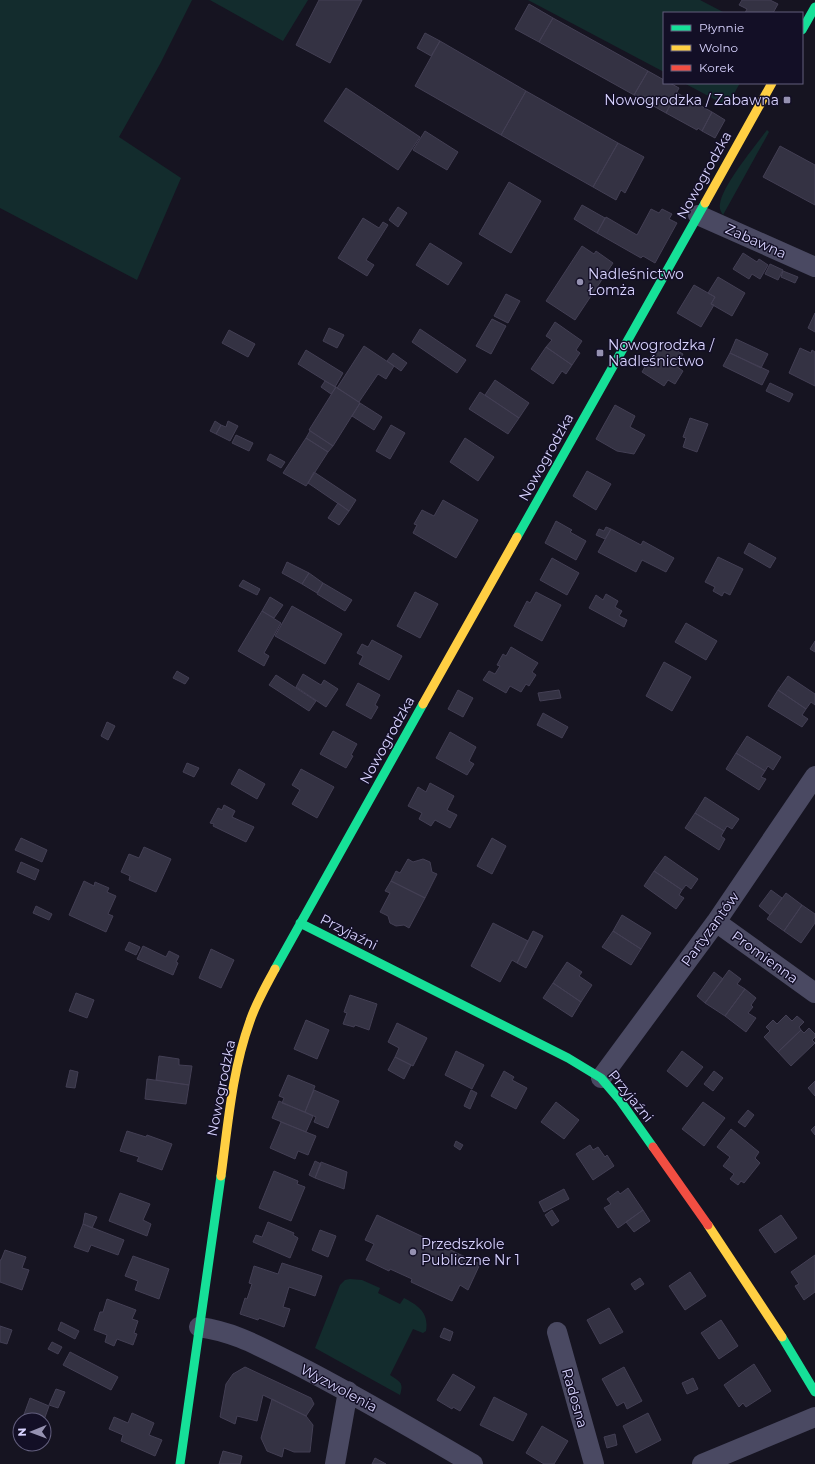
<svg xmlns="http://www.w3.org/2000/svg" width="815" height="1464" font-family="Montserrat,sans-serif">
<rect width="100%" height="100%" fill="#161421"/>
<path fill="#132c2d" d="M0,0h192l-32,64 -41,73 62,41 -44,102 -137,-72z
M210,0h98l-25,41z
M528,0h172l25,13h-61v59z
M684,83h56l-13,23z
M767,130l2,2 -46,83c-2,-3 -4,-7 -3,-11 2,-18 35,-58 47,-74z
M350,1279l12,1 18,8 -2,5 22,11 4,-6c15,8 25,15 22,33l-3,2 -10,-4 -23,46c10,7 14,7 10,20l-85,-47 25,-63 5,-5z"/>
<path fill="#343243" stroke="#433f54" d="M319,0h43l-32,63 -34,-18z
M742,0h28l8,4 -5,9h-28l2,-4 -8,-4z
M529,4l24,14 -14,24 -24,-13z
M553,18l95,53 -14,24 -95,-53z
M425,33l15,8 -9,15 -14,-8z
M440,41l86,50 -25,44 -86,-49z
M648,71l16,9v3h6l9,5 -13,25 -32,-18z
M346,88l74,49 -22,33 -74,-49z
M526,91l92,52 -25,44 -92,-52z
M677,93l35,19 -10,19 -4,-3 -1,2 -31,-17z
M712,112l13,8 -10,18 -13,-7z
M425,131l33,21 -11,18 -34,-20z
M618,143l26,14 -19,36 -4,-3 -5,10 -23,-13z
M780,146l35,19v40l-52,-28z
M509,182l32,19 -30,52 -32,-19z
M582,205l23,13 -8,15 -23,-14z
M398,207l9,6 -9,14 -9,-7z
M651,209l8,4 3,-4 10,5 -3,5 8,4 -22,40 -12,-7 -2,2 -44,-25 9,-16 31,18z
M363,218l16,10 4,-6 5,3 -22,35 8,5 -7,11 -29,-18z
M430,243l32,20 -14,22 -32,-20z
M582,246l12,8 2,-3 17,12 -38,57 -29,-19z
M743,253l14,9 2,-3 9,6 -8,14 -8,-5 -3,5 -16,-10z
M770,264l13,6 -5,10 -13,-6z
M783,271l15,6 -3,6 -14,-6z
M718,277l27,16 -13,23 -21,-12 4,-7 -7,-4z
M694,285l21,12 -4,7 3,1 -13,22 -24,-14z
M506,294l14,7 -12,22 -14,-7z
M815,313v19l-7,-4z
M492,319l14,7 -15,28 -15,-8z
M555,322l27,19 -6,9 4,3 -8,12 -26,-18 6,-7 -6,-4z
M329,328l15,7 -7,13 -14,-7z
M420,329l46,31 -9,13 -45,-31z
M229,330l26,14 -7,13 -26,-14z
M736,339l32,15 -7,14 -31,-15z
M660,341l23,13 -7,12 7,5 -8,13 -7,-4 -4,6 -22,-14z
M364,346l30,20 -8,13 -8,-5 -19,28 -22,-14z
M546,347l26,18 -6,9 -4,-3 -9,13 -22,-15z
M800,348l11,5 1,-3 3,2v34l-26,-13z
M306,350l37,23 -8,14 -37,-23z
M393,353l14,10 -6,8 -14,-10z
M730,353l39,18 -7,14 -39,-19z
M495,380l34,23 -10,15 -34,-23z
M325,381l11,6 -5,7 -10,-7z
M770,383l23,11 -4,8 -23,-11z
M336,387l24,16 -27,43 -24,-16z
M480,392l39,26 -11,16 -39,-25z
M360,403l22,14 -8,13 -22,-14z
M615,405l20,11 -5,11 15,8 -11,19 -17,-3 -21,-12z
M690,418l18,6 -11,28 -14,-5 3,-9 -3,-1z
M215,421l6,4 -5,9 -6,-3z
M228,421l10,5 -8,15 -14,-7 5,-9 5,2z
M391,425l14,8 -15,26 -14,-8z
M310,431l23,15 -5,6 -22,-14z
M236,435l17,8 -4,8 -17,-8z
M306,438l22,14 -22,34 -23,-13z
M465,438l29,19 -16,24 -28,-19z
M270,454l15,8 -4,6 -14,-8z
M587,471l24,13 -15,26 -23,-14z
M314,472l42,28 -7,11 -41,-28z
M443,500l35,20 -22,38 -43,-25 4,-8 -3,-1 8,-14 12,6z
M338,503l11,8 -10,14 -11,-7z
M556,521l16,9 -2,2 16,9 -10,19 -31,-17z
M606,527l5,2 -6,10 -9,-4 3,-6 5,2z
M611,529l30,16 2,-4 31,17 -8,14 -24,-12 -6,12 -38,-20z
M749,543l27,15 -6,10 -26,-15z
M718,557l25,12 -13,26 -6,-3 -2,4 -9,-5 2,-4 -10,-5z
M552,558l27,15 -12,22 -27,-15z
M287,562l22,11 -7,11 -20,-11z
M309,573l14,10 -6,10 -15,-9z
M243,580l17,9 -3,6 -18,-9z
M323,583l29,17 -7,11 -28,-17z
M415,592l23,12 -18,34 -23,-12z
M536,592l25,13 -19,36 -28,-15 13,-25 3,2z
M606,594l12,7 -3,6 7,4 -3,5 8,4 -3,7 -35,-19 7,-13 7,5z
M270,597l13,8 -9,13 -12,-7z
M292,606l50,28 -17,30 -50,-28z
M262,611l19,12 -17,30 5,3 -5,10 -26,-15z
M686,623l31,18 -11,19 -31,-18z
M372,640l30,16 -13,24 -30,-16 4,-8 -6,-3 5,-9 6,3z
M815,641v11l-5,-3z
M511,647l27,16 -6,9 4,3 -7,11 -3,-2 -5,8 -11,-6 -4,7 -23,-13 6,-9 6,3 5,-8 -3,-1 6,-11 3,2z
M664,662l27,15 -19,34 -26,-15z
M177,671l12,7 -4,6 -12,-6z
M303,674l18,11 3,-5 14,9 -12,18 -30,-20z
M276,675l40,26 -7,10 -40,-26z
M788,676l27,18v11l-4,-3 -5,7 -28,-19z
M358,683l22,12 -5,10 3,2 -7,12 -25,-14z
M458,690l15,8 -10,19 -15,-8z
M559,690l2,8 -21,3 -2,-8z
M778,690l28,19 -4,6 6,4 -6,8 -34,-21z
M543,713l25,14 -6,11 -25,-13z
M107,722l8,4 -7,14 -7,-4z
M333,731l24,13 -6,11 2,1 -7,12 -26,-14z
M450,732l26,15 -7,14 5,3 -7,11 -31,-17z
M747,736l34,21 -8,13 -5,-4 -3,5 -29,-18z
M736,753l29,18 -4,6 5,2 -7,11 -33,-21z
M187,763l12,5 -5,9 -11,-5z
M239,769l26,15 -8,15 -26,-15z
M301,769l33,18 -17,31 -25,-14 8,-14 -8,-5z
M430,783l24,13 -7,14 10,5 -7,13 -15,-8 -4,6 -12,-7 3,-6 -14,-7 10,-19 8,5z
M705,797l34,22 -7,10 -5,-3 -3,5 -29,-18z
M224,805l11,6 -3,6 22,10 -8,15 -33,-16 1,-2 -4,-1 8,-15 4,2z
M695,813l29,18 -3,5 4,3 -6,11 -34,-22z
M21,838l26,12 -5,12 -27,-12z
M492,838l14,8 -14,28 -15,-8z
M144,847l27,12 -15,33 -27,-12 1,-4 -9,-4 8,-18 10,4z
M665,856l33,23 -7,10 -5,-4 -4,5 -28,-19z
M408,859l5,3 10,-3 7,3 2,10 5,2 -12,24 -34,-17 5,-10 4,2z
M21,862l18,8 -4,10 -18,-8z
M654,871l28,19 -3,5 5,3 -8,11 -32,-23z
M84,881l10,5 1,-4 14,6 -2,4 9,4 -8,18 5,2 -7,16 -37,-17z
M391,881l34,17 -16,30 -5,-3 -8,1 -6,-3 -2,-7 -8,-4 10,-19 -5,-2z
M771,890l11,8 -12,17 -11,-9z
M786,893l16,12 -18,26 -17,-12z
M802,905l13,9v9l-14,20 -17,-12z
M36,906l16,8 -3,6 -16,-7z
M622,915l29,18 -10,16 -28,-18z
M493,923l35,18 -11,22 -5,-3 -12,22 -29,-16z
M533,931l10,5 -17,32 -9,-5z
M613,931l28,18 -10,16 -29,-18z
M129,942l11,5 -4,8 -11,-5z
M143,946l23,11 3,-6 10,5 -3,6 2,1 -5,12 -36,-16z
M211,949l23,11 -13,28 -22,-10z
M567,962l15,10 -3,4 13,9 -11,17 -28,-19z
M729,970l12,9 -4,5 8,5 -20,27 -20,-13z
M714,972l9,7 -18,24 -8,-7z
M553,983l28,19 -9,15 -29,-19z
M745,989l11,9 -5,7 2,2 -5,6 8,5 -10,14 -21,-16z
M76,993l18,7 -7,18 -18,-7z
M350,995l27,9 -8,26 -14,-5 -1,2 -11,-3 4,-11 -3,-1z
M786,1015l6,6 5,-5 7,6 -5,5 2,3 -23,22 -14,-15 6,-6 -4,-4 7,-7 4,4z
M306,1020l23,10 -12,29 -23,-10z
M397,1023l30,15 -14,28 -18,-9 4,-9 -11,-6z
M809,1028l6,6v3l-3,3 3,3 -24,23 -13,-14 23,-22 3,3z
M456,1051l28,14 -12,24 -27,-14z
M682,1051l21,16 -16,20 -20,-16z
M159,1056l20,3v6l13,1 -3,19 -33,-5z
M395,1057l16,8 -7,14 -16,-9z
M70,1070l8,2 -3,16 -9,-1z
M504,1071l10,6 -2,3 15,8 -11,21 -25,-13z
M714,1071l9,7 -10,13 -9,-7z
M288,1075l27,11 -10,26 -23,-9 2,-5 -5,-2z
M147,1079l42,6 -3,19 -41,-5z
M815,1081v15l-7,-8z
M314,1090l25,11 -11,27 -14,-6 2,-5 -11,-5z
M471,1090l6,3 -7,16 -6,-3z
M279,1101l34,15 -7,16 -34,-14z
M556,1102l23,18 -15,19 -23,-17z
M703,1102l22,16 -21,28 -22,-17z
M748,1110l6,5 -9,12 -7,-5z
M281,1122l35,14 -8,19 -10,-4 -3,8 -25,-11z
M815,1126v9l-4,-5z
M731,1129l28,23 -4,6 5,5 -16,20 -3,-2 -3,4 -8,-6 4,-5 -11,-8 7,-9 -13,-10z
M127,1131l19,6 1,-2 25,9 -10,26 -25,-9 2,-4 -19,-6z
M456,1141l7,4 -3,5 -6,-4z
M590,1145l3,5 5,-3 7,10 2,-2 7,11 -21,14 -17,-26z
M315,1161l6,3 -6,14 -6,-3z
M321,1162l26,10 -3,17 -29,-11z
M274,1171l24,10 -1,3 8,3 -14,34 -32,-13z
M628,1188l15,22 -25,18 -14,-20 7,-4 -4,-5 11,-8 2,3z
M564,1189l5,10 -25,13 -5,-10z
M120,1193l30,11 -7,16 8,4 -4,12 -38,-15z
M552,1210l7,11 -7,5 -7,-11z
M643,1210l7,11 -16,11 -8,-10z
M85,1213l12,4 -5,11 -9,-4z
M377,1215l103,49 -12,26 -8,-5 -8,16 -41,-19 1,-3 -22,-10 -1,2 -23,-11 8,-16 -9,-4z
M781,1215l16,23 -22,15 -16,-23z
M268,1222l26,11 -1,2 5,3 -8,20 -37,-16 3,-7 6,2z
M83,1224l41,16 -6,15 -27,-10 -3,7 -14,-5z
M320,1230l16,6 -8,21 -16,-7z
M5,1250l21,7 -4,11 7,2 -7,20 -22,-8v-22h1z
M815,1255v37l-11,8 -9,-14 4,-2 -8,-12z
M133,1256l36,13 -10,30 -24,-9 3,-9 -13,-5z
M282,1263l40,13 -7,20 -26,-9 -6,20 7,2 -6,18 -25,-9 -1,2 -18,-6 5,-16 2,1 5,-15 -3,-1 5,-17 24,8z
M690,1272l16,24 -21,14 -16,-24z
M640,1278l4,6 -9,6 -4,-6z
M107,1299l29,11 -4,9 6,2 -4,12 3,1 -4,11 -16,-6 -3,7 -9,-4 2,-7 -13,-5 6,-18h3z
M609,1308l14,24 -23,12 -13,-24z
M721,1320l17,26 -19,13 -18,-26z
M61,1322l18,9 -4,8 -17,-9z
M0,1326l12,4 -5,14 -7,-2z
M444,1328l9,4 -3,9 -10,-4z
M52,1342l10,5 -4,7 -10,-5z
M70,1352l48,25 -7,13 -48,-25z
M754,1364l17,27 -25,16 -3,-4 -4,4 -15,-22z
M245,1367l66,31 3,6 -8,12 -43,-21 -6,26 -20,-5 -2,8 -15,-7 6,-33 7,-10z
M624,1367l18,34 -15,8 -3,-7 -7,4 -15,-27z
M453,1374l22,13 -15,24 -7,-4 -1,2 -15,-9z
M693,1378l5,11 -11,5 -5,-11z
M56,1389l9,3 -7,16 -9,-3z
M494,1397l33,17 -14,27 -33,-16z
M30,1398l19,8 -5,14h-22z
M272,1399l34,17 7,9 -3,27h-16l-10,-4 -2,9 -15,-6 -6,-13z
M132,1413l22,10 -5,12 13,5 -7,16 -34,-15 2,-6 -14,-6 5,-12 14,6z
M648,1413l13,27 -25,13 -13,-27z
M20,1424v13l-4,-2z
M542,1426l26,15 -14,23h-10l-18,-11z
M615,1434l2,11 -10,3 -3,-11z
M223,1451l19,5 -2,8h-21z
M375,1458l11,6h-14z"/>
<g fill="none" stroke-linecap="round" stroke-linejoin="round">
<path stroke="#4a4962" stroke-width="20" d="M698,215l117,52
M716,922l99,71
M601,1078l115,-156 99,-146
M199,1327c37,5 63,21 96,37 61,31 119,66 178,100
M557,1332l37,132
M335,1464l13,-73
M702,1464l113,-47"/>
<path stroke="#16e098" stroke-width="9" d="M802,30l13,-23
M517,537l188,-334
M300,923l268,135 33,20 18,21 34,48
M275,969l148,-265
M782,1337l33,55
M180,1464l41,-288"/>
<path stroke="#ffcf43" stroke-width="9" d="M705,203l67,-120
M423,704l94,-167
M221,1176c7,-52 11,-105 29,-155 6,-18 16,-35 25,-52
M708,1225l74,112"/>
<path stroke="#f24e42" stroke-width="9" d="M653,1147l55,78"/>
</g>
<g fill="#9591b1" stroke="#130f26" stroke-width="1.5">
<rect x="783" y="96" width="8" height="8" rx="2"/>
<circle cx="580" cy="282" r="4"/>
<rect x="596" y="349" width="8" height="8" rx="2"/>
<circle cx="413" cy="1252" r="4"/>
</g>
<g text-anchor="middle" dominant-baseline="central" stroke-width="3" stroke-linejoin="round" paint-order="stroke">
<g font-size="14" fill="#d9d4ff" stroke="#130f26" text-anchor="start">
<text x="779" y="100" text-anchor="end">Nowogrodzka / Zabawna</text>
<text x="588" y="274">Nadleśnictwo<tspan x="588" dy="16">Łomża</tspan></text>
<text x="608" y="345">Nowogrodzka /<tspan x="608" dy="16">Nadleśnictwo</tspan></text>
<text x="421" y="1244">Przedszkole<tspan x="421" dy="16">Publiczne Nr 1</tspan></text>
</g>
<g font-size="14" fill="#d9d4ff" stroke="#130f26">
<text transform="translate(704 175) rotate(-61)">Nowogrodzka</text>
<text transform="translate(756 241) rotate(24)">Zabawna</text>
<text transform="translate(546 457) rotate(-61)">Nowogrodzka</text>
<text transform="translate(387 740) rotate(-61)">Nowogrodzka</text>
<text transform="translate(710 929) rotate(-54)">Partyzantów</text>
<text transform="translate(349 932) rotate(27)">Przyjaźni</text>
<text transform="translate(765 957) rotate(36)">Promienna</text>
<text transform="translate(221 1088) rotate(-79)">Nowogrodzka</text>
<text transform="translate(631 1096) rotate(51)">Przyjaźni</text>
<text transform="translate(339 1388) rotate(28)">Wyzwolenia</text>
<text transform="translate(575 1398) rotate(74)">Radosna</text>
</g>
</g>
<rect x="663" y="12" width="140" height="72" fill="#130f26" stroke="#625e7d"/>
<rect x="671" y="25" width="20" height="6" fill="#16e098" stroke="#625e7d"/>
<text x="699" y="32" font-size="12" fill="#d9d4ff">Płynnie</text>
<rect x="671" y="45" width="20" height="6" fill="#ffcf43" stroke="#625e7d"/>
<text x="699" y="52" font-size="12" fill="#d9d4ff">Wolno</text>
<rect x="671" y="65" width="20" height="6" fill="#f24e42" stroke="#625e7d"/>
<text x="699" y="72" font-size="12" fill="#d9d4ff">Korek</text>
<g transform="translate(32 1432) rotate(269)"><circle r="19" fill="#130f26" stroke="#625e7d"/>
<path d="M0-3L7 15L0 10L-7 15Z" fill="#9591b1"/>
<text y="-6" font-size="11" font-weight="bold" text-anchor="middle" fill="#d9d4ff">N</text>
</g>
</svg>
